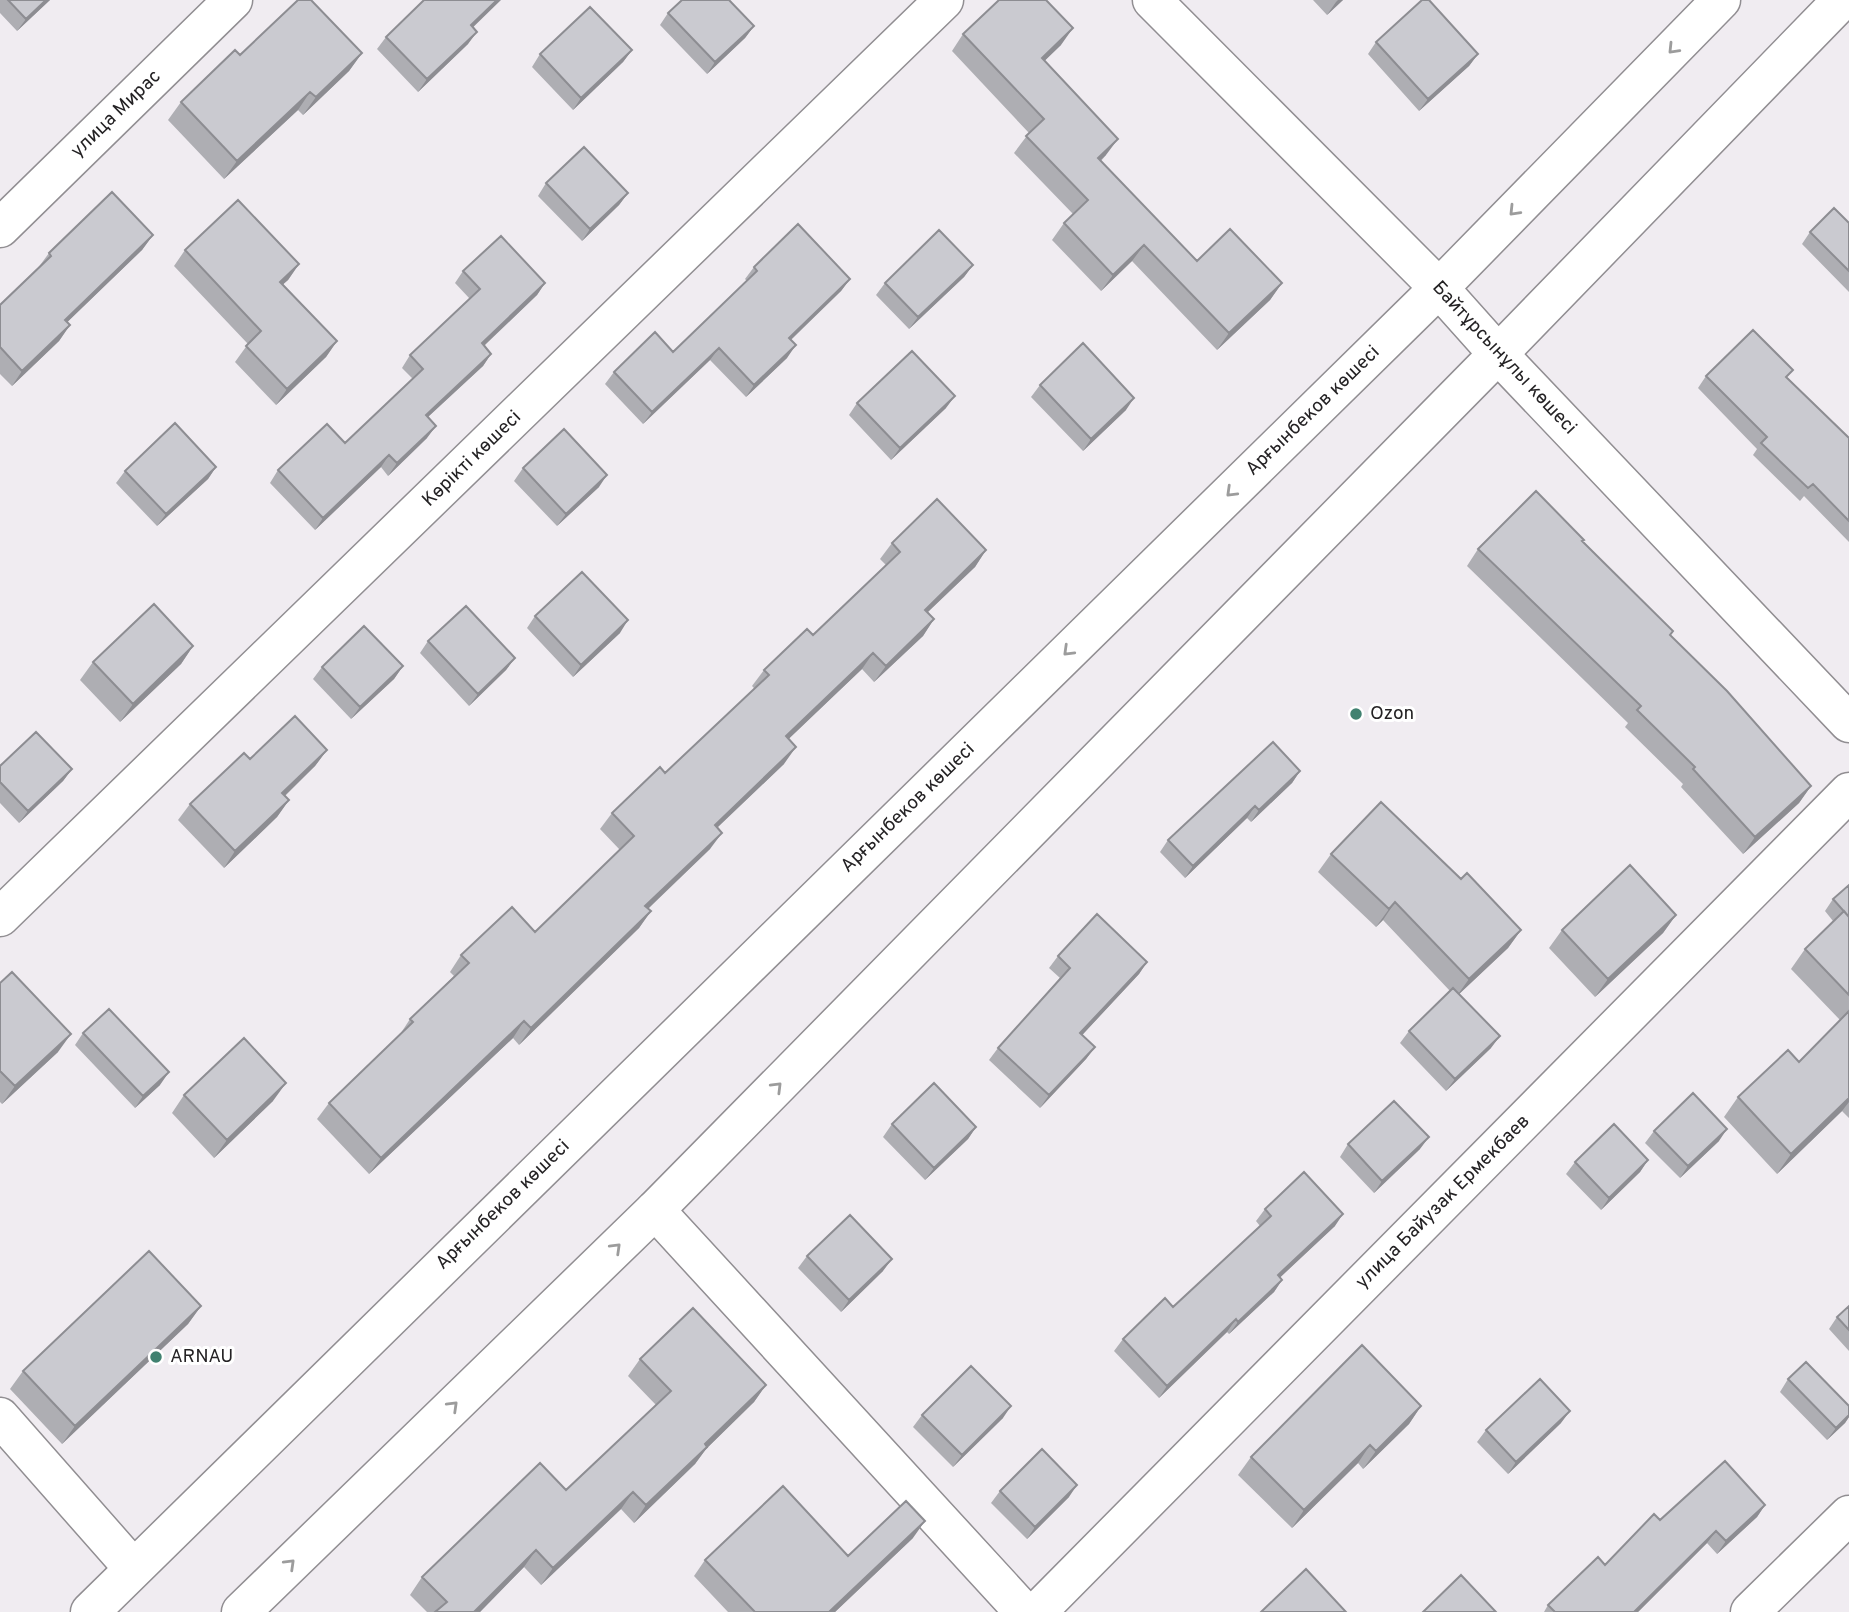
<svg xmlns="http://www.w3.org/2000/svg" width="1849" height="1612" font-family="Overpass,sans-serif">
<rect width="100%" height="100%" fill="#f0ecf1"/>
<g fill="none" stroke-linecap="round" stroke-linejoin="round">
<defs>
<path id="minor" d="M1152,0l287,288 59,66
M0,228l233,-228
M0,917l944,-917
M655,1210l369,402
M0,1417l133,151
M1037,1612l812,-820
M1750,1612l99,-97"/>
<path id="major" d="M1498,354l351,369
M90,1612l1349,-1324 282,-288
M241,1612l414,-402 843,-856 344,-354"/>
</defs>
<use href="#minor" stroke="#918e92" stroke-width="41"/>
<use href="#major" stroke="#918e92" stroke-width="41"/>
<use href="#minor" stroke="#fff" stroke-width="38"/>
<use href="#major" stroke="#fff" stroke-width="38"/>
</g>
<path fill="#aeaeb3" d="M0,0h50l-33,31 -17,-18z
M1313,0h30l-16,15z
M668,13l86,13 -9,12 -38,36 -47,-49z
M473,27l-5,17 -50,48 -41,-43 9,-12z
M963,34l98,11 -17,16 62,94 -5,6 96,100 85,22 -12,17 -53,50 -85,-89 -31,30 -49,-51 12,-17 9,-9 -59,-61 15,-20 -77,-82z
M1376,42l102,12 -9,12 -50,45 -51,-57z
M632,50l-9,12 -50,48 -41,-43 8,-13z
M362,53l-13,18 -46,44 -5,-5 -74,69 -56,-59 13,-18 59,-47z
M546,183l82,10 -9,12 -37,36 -44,-45z
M1849,223v69l-47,-48 8,-12z
M153,235l-11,15 -75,72 3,3 -11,16 -47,45 -12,-12v-69l38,-37 11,-15z
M185,250l114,14 -11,16 -5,4 54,57 -11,16 -50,48 -41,-43 13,-18 -74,-78z
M973,265l-9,12 -55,52 -33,-34 9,-12z
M754,267l96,12 -9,12 -50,49 -4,18 -41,39 -36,-37 -67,64 -38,-40 9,-12 59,-20 74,-71 -2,-2z
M463,271l82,12 -8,12 -53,51 7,8 -8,12 -55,51 -1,21 -39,38 -7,-9 -66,63 -45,-47 8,-13 67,-27 68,-64 -11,-11 8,-13 60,-56 -15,-16z
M1706,376l82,2 61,60v104l-45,-46 -4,5 -47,-46 4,-6 -59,-61z
M1040,385l86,25 -43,41 -52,-54z
M857,403l89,5 -55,52 -42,-45z
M216,467l-8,12 -51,47 -41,-43 9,-12z
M523,468l76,19 -42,39 -43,-45z
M1583,541l228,245 -12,17 -56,51 -62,-67 2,-3 -58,-57 3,-4 -161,-157 11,-17z
M892,543l94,7 -11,17 -47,45 6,7 -11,17 -49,46 -12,-13 -74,70 -4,25 -67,64 -7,21 -62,60 3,2 -12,17 -120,117 -6,-7 -144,136 -52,-55 12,-16 70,-67 11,-17 44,-43 -4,-4 11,-17 74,-23 85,-82 -20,-21 12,-16 53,-40 90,-84 -3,-3 12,-16 49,-35 73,-70 -6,-6z
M535,616l85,17 -47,44 -46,-49z
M428,641l87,17 -9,12 -37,36 -49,-53z
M193,646l-12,18 -61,58 -40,-42 13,-18z
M403,666l-9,13 -43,40 -38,-40 9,-12z
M327,750l-12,16 -30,30 4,4 -12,17 -53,51 -46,-48 12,-16 60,-45z
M0,766l72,3 -9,12 -44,42 -19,-20z
M1300,771l-8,12 -41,39 -4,-4 -62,60 -25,-26 8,-12z
M1331,854l130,25 60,51 -13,18 -49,46 32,54 -45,43 -46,-48 9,-12 41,-40 -67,-71 -7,7 -58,-55z
M1849,885v233l-7,-7 -65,63 -53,-57 14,-20 61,-35 41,-42 -49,-51 14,-20 28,-28 -8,-10 8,-12z
M1676,915l-13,18 -68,64 -46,-49 13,-18z
M1058,956l89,6 -8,12 -57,61 13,12 -9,12 -46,49 -51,-48 9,-12 62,-70 -11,-10z
M0,983l58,69 -56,52 -2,-2z
M83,1033l77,52 -25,23 -60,-63z
M184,1095l89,6 -59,57 -42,-45z
M892,1124l84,3 -8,12 -43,41 -42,-43z
M1654,1131l65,10 -39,37 -35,-35z
M1348,1144l72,5 -46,44 -34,-36z
M1648,1160l-8,12 -39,38 -35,-36 9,-12z
M1265,1209l70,17 -55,51 2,3 -8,12 -45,42 -2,-2 -68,66 -45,-47 9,-12 50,-32 87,-81 -4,-5z
M807,1256l76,15 -42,41 -43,-44z
M201,1306l-13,18 -126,120 -52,-55 13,-18z
M1849,1306v45l-20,-22 8,-12z
M640,1359l126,26 -12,17 -48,47 -11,15 -61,59 -13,-14 -80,76 -17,-18 -44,45h-53l-17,-17 12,-18 144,-87 90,-85 -28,-29z
M1788,1379l61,27v11l-4,6 -18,17 -47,-48z
M1421,1406l-12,18 -46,45 -5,-6 -66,65 -54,-53 13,-18z
M922,1415l81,3 -50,49 -40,-40z
M1561,1423l-53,51 -31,-32 9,-12z
M1000,1491l69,6 -42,42 -36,-36z
M1765,1505l-8,12 -40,37 -10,-11 -69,69h-94l4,-7 57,-40 55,-45z
M913,1538l-78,74h-107l-34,-36 11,-16 143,-4z"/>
<path fill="#8d8d92" d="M46,0h4l-33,31 9,-12z
M497,0h4l-39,38 9,-13z
M1338,0h5l-16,15 9,-13z
M754,26l-9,12 -38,36 8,-12z
M1073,28l-12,17 -31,30 12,-17z
M477,32l-9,12 -50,48 9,-13z
M632,50l-9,12 -50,48 8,-12z
M362,53l-13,18 -46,44 13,-18z
M1478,54l-9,12 -50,45 9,-12z
M310,92l-12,18 -74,69 13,-18z
M1118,139l-12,16 -20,19 12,-16z
M628,193l-9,12 -37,36 8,-12z
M153,235l-11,15 -88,85 11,-15z
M1144,245l-12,16 -31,30 12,-16z
M299,264l-11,16 -19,17 11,-15z
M973,265l-9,12 -55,52 9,-12z
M850,279l-9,12 -61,59 9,-12z
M545,283l-8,12 -64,61 9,-13z
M1282,283l-12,17 -53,50 12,-17z
M70,325l-11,16 -47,45 10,-15z
M337,341l-11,16 -50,48 11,-16z
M796,345l-9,13 -41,39 8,-12z
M719,348l-9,12 -67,64 9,-12z
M491,354l-8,12 -66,61 9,-12z
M955,396l-9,12 -55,52 9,-12z
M1134,398l-8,12 -43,41 8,-12z
M436,426l-9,12 -39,38 9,-13z
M389,455l-8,12 -66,63 8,-12z
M216,467l-8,12 -51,47 9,-12z
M607,475l-8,12 -42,39 9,-12z
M986,550l-11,17 -62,59 12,-16z
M934,619l-11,17 -49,46 12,-16z
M628,620l-8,13 -47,44 8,-12z
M193,646l-12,18 -61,58 13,-18z
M873,653l-11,16 -88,84 12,-17z
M515,658l-9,12 -37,36 9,-12z
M403,666l-9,13 -43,40 9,-12z
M796,747l-12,17 -81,77 12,-16z
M327,750l-12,16 -44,43 11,-16z
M72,769l-9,12 -44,42 9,-12z
M1300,771l-8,12 -41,39 8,-12z
M1811,786l-12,17 -56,51 12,-17z
M289,800l-12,17 -53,51 11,-17z
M1255,806l-8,12 -62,60 8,-12z
M722,833l-12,16 -76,73 11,-16z
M1395,902l-12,18 -7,7 13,-18z
M651,911l-12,17 -120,117 12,-17z
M1676,915l-13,18 -68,64 13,-18z
M1521,930l-13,18 -52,49 13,-18z
M1147,962l-8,12 -67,72 8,-13z
M524,1021l-11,17 -144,136 12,-16z
M71,1034l-13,18 -56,52 13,-18z
M1500,1036l-9,12 -45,43 9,-12z
M1095,1047l-9,12 -46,49 9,-13z
M169,1072l-9,13 -25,23 8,-12z
M286,1083l-13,18 -59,57 13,-18z
M1849,1098v4l-7,9 -65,63 14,-20z
M976,1127l-8,12 -43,41 9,-12z
M1727,1129l-8,12 -39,37 8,-12z
M1429,1137l-9,12 -46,44 8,-12z
M1648,1160l-8,12 -39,38 8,-12z
M1343,1214l-8,12 -65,61 8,-12z
M892,1259l-9,12 -42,41 8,-12z
M1282,1280l-8,12 -45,42 9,-12z
M201,1306l-13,18 -126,120 13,-18z
M1236,1319l-9,13 -68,66 8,-12z
M766,1385l-12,17 -48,47 -11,15 -61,59 12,-18 59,-61z
M1011,1406l-8,12 -50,49 9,-12z
M1421,1406l-12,18 -46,45 13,-18z
M1570,1411l-9,12 -53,51 8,-12z
M1849,1415v2l-4,6 -18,17 9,-12z
M1370,1445l-12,18 -66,65 12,-18z
M1077,1485l-8,12 -42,42 8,-12z
M633,1492l-12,17 -80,76 12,-17z
M1765,1505l-8,12 -40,37 9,-13z
M925,1521l-12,17 -78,74h-6z
M1716,1531l-9,12 -69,69h-4z
M536,1550l-12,17 -44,45h-6z"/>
<path fill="#cacad0" stroke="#8d8d92" stroke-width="2" d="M8,0h38l-20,19z
M298,0h13l51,53 -46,44 -6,-5 -73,69 -56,-59 54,-52 5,5z
M424,0h73l-26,25 6,7 -50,47 -41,-42z
M682,0h47l25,26 -39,36 -47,-49z
M999,0h47l27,28 -31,30 76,81 -20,19 99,103 33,-32 52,54 -53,50 -85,-88 -31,30 -49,-52 24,-23 -62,-64 18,-17 -81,-85z
M1422,0h7l49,54 -50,45 -52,-57z
M590,7l42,43 -51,48 -41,-44z
M584,147l44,46 -38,36 -44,-46z
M112,192l41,43 -88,85 5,5 -48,46 -22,-24v-42l51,-49 -2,-3z
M238,200l61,64 -19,18 57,59 -50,48 -41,-43 15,-15 -76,-81z
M1834,208l15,15v48l-39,-39z
M798,224l52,55 -61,59 7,7 -42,40 -35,-37 -67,64 -38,-40 41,-40 18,20 84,-81 -3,-4z
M939,230l34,35 -55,52 -33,-34z
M501,236l44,47 -63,60 9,11 -65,61 10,11 -39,37 -8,-8 -66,63 -45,-48 49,-46 18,19 78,-74 -13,-14 70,-66 -17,-18z
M1753,330l40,40 -7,7 63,61v83l-36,-37 -5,4 -47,-45 6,-6 -61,-61z
M1083,343l51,55 -43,41 -51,-54z
M912,351l43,45 -55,52 -43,-45z
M175,423l41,44 -50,47 -41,-43z
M564,429l43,46 -41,39 -43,-46z
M1536,491l48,49 -2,1 91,90 -3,4 57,56 84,95 -56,51 -62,-68 2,-2 -58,-57 4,-4 -163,-157z
M937,499l49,51 -61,60 9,9 -48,47 -13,-13 -87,83 10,11 -81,78 7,8 -77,73 6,5 -120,117 -7,-7 -143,137 -52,-55 84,-81 -3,-3 59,-56 -8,-8 51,-48 23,25 99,-96 -22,-23 48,-46 5,6 104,-98 -5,-5 43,-41 6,6 87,-83 -8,-9z
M582,572l46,48 -47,45 -46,-49z
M154,604l39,42 -60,58 -40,-42z
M466,606l49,52 -37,36 -50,-53z
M364,626l39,40 -43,41 -38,-40z
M295,716l32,34 -45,43 7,7 -54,51 -45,-47 54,-51 6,6z
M36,732l36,37 -44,42 -28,-29v-16z
M1273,742l27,29 -41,39 -4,-4 -62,60 -25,-26z
M1381,802l80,77 6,-6 54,57 -52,49 -74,-77 -6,7 -58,-55z
M1630,865l46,50 -68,64 -46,-49z
M1849,885v32l-16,-18z
M1844,911l5,6v78l-44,-46z
M1097,914l50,48 -67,71 15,14 -46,48 -51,-47 72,-80 -12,-12z
M12,972l59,62 -56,52 -15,-15v-88z
M1453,988l47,48 -45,43 -46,-48z
M109,1009l60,63 -26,24 -60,-63z
M1849,1011v87l-58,56 -53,-57 50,-47 11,12z
M244,1038l42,45 -59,57 -43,-45z
M934,1083l42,44 -42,41 -42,-44z
M1693,1093l34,36 -39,37 -34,-35z
M1394,1101l35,36 -47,44 -34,-37z
M1614,1124l34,36 -39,38 -34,-36z
M1304,1172l39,42 -65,61 4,5 -44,42 -2,-3 -69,67 -44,-47 42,-41 8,9 98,-91 -6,-7z
M850,1215l42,44 -43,41 -42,-44z
M149,1251l52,55 -126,120 -52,-55z
M1849,1306v24l-12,-13z
M693,1308l73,77 -61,59 2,3 -61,58 -13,-13 -80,76 -17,-18 -62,62h-39l12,-10 -25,-25 118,-114 26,27 105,-99 -31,-32z
M1362,1345l59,61 -45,45 -6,-6 -66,65 -53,-53z
M1806,1362l43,44v9l-13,13 -48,-49z
M971,1366l40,40 -49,49 -40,-40z
M1540,1379l30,32 -54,51 -30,-32z
M1042,1449l35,36 -42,42 -35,-36z
M1725,1461l40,44 -39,36 -10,-10 -82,81h-79l-7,-7 50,-48 7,8 49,-51 6,6z
M783,1486l65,70 58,-55 19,20 -96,91h-74l-50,-52z
M1306,1569l40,43h-85z
M1461,1575l35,37h-73z"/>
<defs><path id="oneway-chevron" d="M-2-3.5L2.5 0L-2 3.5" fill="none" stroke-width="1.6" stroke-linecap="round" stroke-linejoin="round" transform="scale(1.75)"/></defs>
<g stroke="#9c9c9c">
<use href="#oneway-chevron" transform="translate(1673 49) rotate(134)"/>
<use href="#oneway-chevron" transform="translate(1514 211) rotate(134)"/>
<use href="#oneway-chevron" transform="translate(1231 492) rotate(136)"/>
<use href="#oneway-chevron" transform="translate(1068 651) rotate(136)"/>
<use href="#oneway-chevron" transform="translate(777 1087) rotate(-45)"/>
<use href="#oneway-chevron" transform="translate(616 1248) rotate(-44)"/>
<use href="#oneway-chevron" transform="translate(453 1406) rotate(-44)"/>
<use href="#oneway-chevron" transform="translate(290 1564) rotate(-44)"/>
</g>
<g fill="#408170" stroke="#fff" stroke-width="2.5">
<circle cx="1356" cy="714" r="7"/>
<circle cx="156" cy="1357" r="7"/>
</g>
<g text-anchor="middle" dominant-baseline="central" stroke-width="6" stroke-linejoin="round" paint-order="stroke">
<g font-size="19" fill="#242224" stroke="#fff">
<text transform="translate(116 114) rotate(-44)">улица Мирас</text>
<text transform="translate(1504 358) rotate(47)">Байтұрсынұлы көшесі</text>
<text transform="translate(1313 411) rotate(-44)">Арғынбеков көшесі</text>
<text transform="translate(472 459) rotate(-44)">Көрікті көшесі</text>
<text transform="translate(908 808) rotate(-44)">Арғынбеков көшесі</text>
<text transform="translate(1443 1202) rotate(-45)">улица Байузак Ермекбаев</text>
<text transform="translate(503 1205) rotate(-44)">Арғынбеков көшесі</text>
</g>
<g font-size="19" fill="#242224" stroke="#fff" text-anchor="start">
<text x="1370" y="714">Ozon</text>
<text x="170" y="1357">ARNAU</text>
</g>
</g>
</svg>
